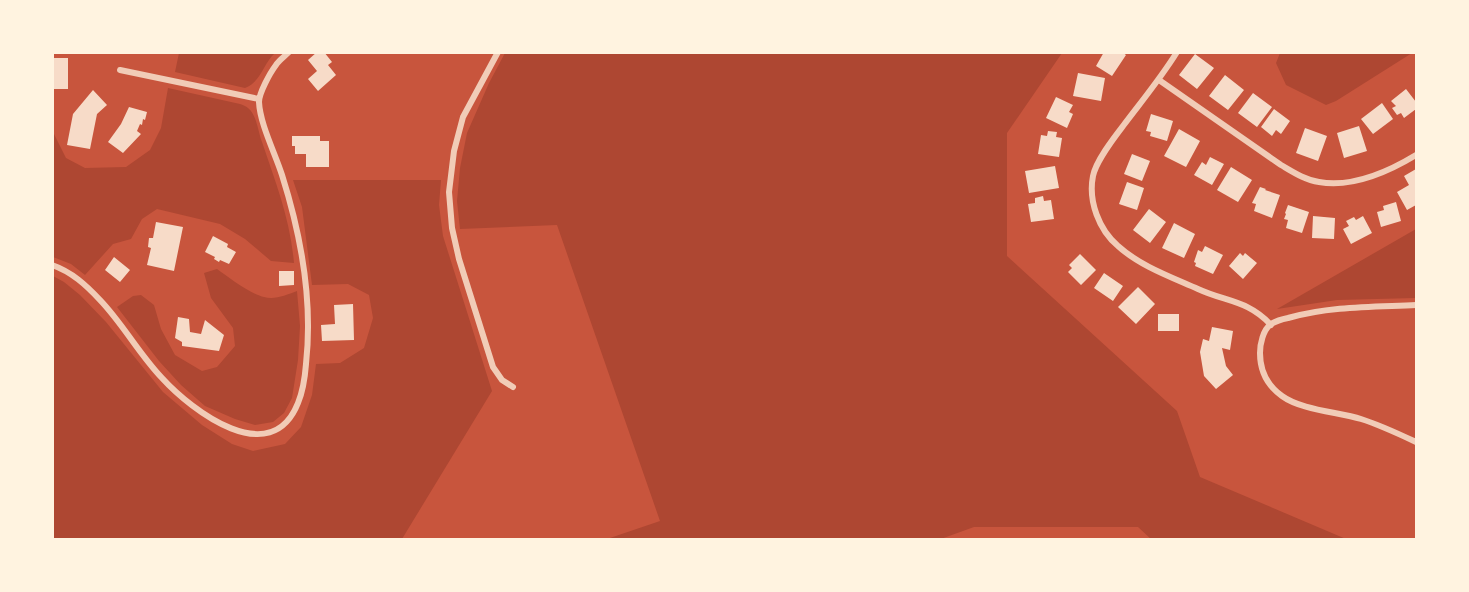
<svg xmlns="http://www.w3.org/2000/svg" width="1469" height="592" font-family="Georgia,serif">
<rect width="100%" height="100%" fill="#c8553d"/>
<path fill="#ae4732" d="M179,53v-1l96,1c-12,11 -14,29 -30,35l-70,-16z
M505,53h557l-55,80v123l170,155 23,66 146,62 -194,1 -14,-13h-164l-36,13 -331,-1 53,-18 -103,-296 -97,4 -3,-28 3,-33 7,-35 22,-50z
M1280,53v-1l132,1 -76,48 -10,4 -40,-20 -10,-22z
M168,88l72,16c3,1 6,2 8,4 9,7 10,24 14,34 14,42 28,76 32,121l-23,-2 -26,-22 -25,-15 -63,-15 -15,10 -11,20 -18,5 -28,31 -14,-11 -18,-7v-125l13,26 19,10 41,-1 24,-17 11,-22z
M293,180h148l-2,25 4,31 49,155 -90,148h-349v-263l11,6 16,13 26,27 57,70 39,33 30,19 21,7 32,-7 16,-17 11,-32 4,-31 24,-1 24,-15 9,-30 -4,-23 -21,-11 -36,1 -10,-78z
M1416,229v69l-79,2 -60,9z
M217,269c11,8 35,26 47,28 11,3 22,-2 33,-6l3,35 -2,34 -6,38 -8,15 -11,9 -18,3 -20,-6 -30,-13 -24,-21 -22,-24 -42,-54 16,-11 8,-1 13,10 7,24 14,26 27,16 15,-4 18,-21 -2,-18 -22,-30 -7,-25z"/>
<path fill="#f7dbc8" d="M317,52h7l8,10 -4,3 8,10 -18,16 -10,-12 9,-8 -9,-11z
M1104,52h18l4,3 -14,21 -16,-10z
M1195,54l19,14 -17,21 -18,-14z
M52,58h16v31h-16z
M1078,73l27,5 -4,23 -28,-5z
M1225,75l19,15 -16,20 -19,-14z
M1406,89l10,13v7l-12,9 -3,-5 -4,2 -5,-7 4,-2 -5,-5z
M93,90l14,15 -10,9 -7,35 -23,-4 6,-31z
M1253,93l19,14 -15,20 -19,-14z
M1056,97l17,8 -4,7 4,2 -6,14 -21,-10z
M1382,103l11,16 -20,15 -12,-15z
M129,107l18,5 -2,8 -2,-1 -1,6 -2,-1 -3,7 4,3 -18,19 -15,-11 13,-18z
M1274,109l16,12 -9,13 -5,-4 -4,6 -11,-9z
M1151,114l22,7 -6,20 -17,-5 1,-4 -5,-1z
M1359,126l8,25 -23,7 -7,-25z
M1305,128l22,8 -9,25 -22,-8z
M1179,129l21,12 -14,26 -22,-11z
M1048,131l9,1 -1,5 6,1 -3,19 -21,-3 3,-19 6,1z
M292,136h28v5h9v26h-23v-13h-11v-8h-3z
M1132,154l18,7 -8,20 -18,-7z
M1210,157l14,7 -12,21 -18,-10 8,-13 4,3z
M1055,166l4,22 -30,5 -4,-22z
M1231,167l21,13 -14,22 -21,-12z
M1416,169v36l-9,5 -10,-18 12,-7 -5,-9z
M1127,182l17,6 -7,22 -18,-6z
M1260,187l6,2 -1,1 15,5 -8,23 -18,-7 2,-7 -4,-1z
M1043,196l1,5 7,-1 3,19 -23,3 -3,-18 7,-1v-5z
M1396,202l5,19 -20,6 -4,-15 7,-2 -1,-4z
M1288,205l21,7 -7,21 -16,-5 2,-8 -4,-1 2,-5 -1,-1z
M1149,209l17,13 -16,21 -17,-13z
M1313,216l22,2 -1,21 -22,-1z
M1363,216l9,17 -21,11 -8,-15 6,-3 -3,-5 8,-4 2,3z
M156,222l27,5 -9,44 -27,-6 4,-17 -3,-1 1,-9h4z
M1174,223l21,11 -11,24 -22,-10z
M213,236l15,8 -1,3 9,5 -7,12 -9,-4 -1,2 -5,-3 1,-2 -10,-5z
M1205,246l18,9 -10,19 -18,-8 1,-3 -2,-1 4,-12 4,2z
M1240,253l3,3 2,-3 12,10 -14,16 -14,-13z
M1080,254l16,16 -15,15 -13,-13 4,-4 -3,-3z
M114,257l16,13 -10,12 -15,-12z
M279,271h15v14l-15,1z
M1104,273l19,13 -10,15 -19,-13z
M1138,287l17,17 -19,20 -18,-17z
M353,304l1,36 -32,1 -1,-16 14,-1 -1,-19z
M1158,314h21v17h-21z
M178,317l11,2 1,13 11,2 4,-14 19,15 -5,16 -37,-5v-4l-7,-4z
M1212,327l21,4 -3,19 -8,-2 4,18 7,9 -17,14 -12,-13 -4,-24 3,-13 6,2z"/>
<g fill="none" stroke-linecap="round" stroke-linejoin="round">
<path stroke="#f1ccb7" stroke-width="6" d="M498,52l-35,65 -9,34 -5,41 3,36 7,31 34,108 9,13 11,7
M1177,52c-16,26 -36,50 -54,74 -10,13 -27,35 -30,50 -5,25 6,54 25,70 22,20 53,31 80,43 28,13 50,11 73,36
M120,70l139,29
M1159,80l122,85c12,7 24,15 38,17 34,6 69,-10 97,-27
M52,265c20,7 34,20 48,35 23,24 39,54 62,78 30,33 109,93 136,25 5,-12 7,-26 8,-39 7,-63 -5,-129 -24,-189 -7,-22 -22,-51 -23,-73 0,-9 11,-29 17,-37 3,-5 8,-8 13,-13
M1416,305c-42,2 -86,1 -128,13 -5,1 -12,3 -17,6 -8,6 -11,20 -11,29 0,18 8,33 22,43 19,14 56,16 79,23 19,6 38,15 55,23"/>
</g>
<rect width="1469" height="592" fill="none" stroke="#fff3e0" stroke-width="108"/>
</svg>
